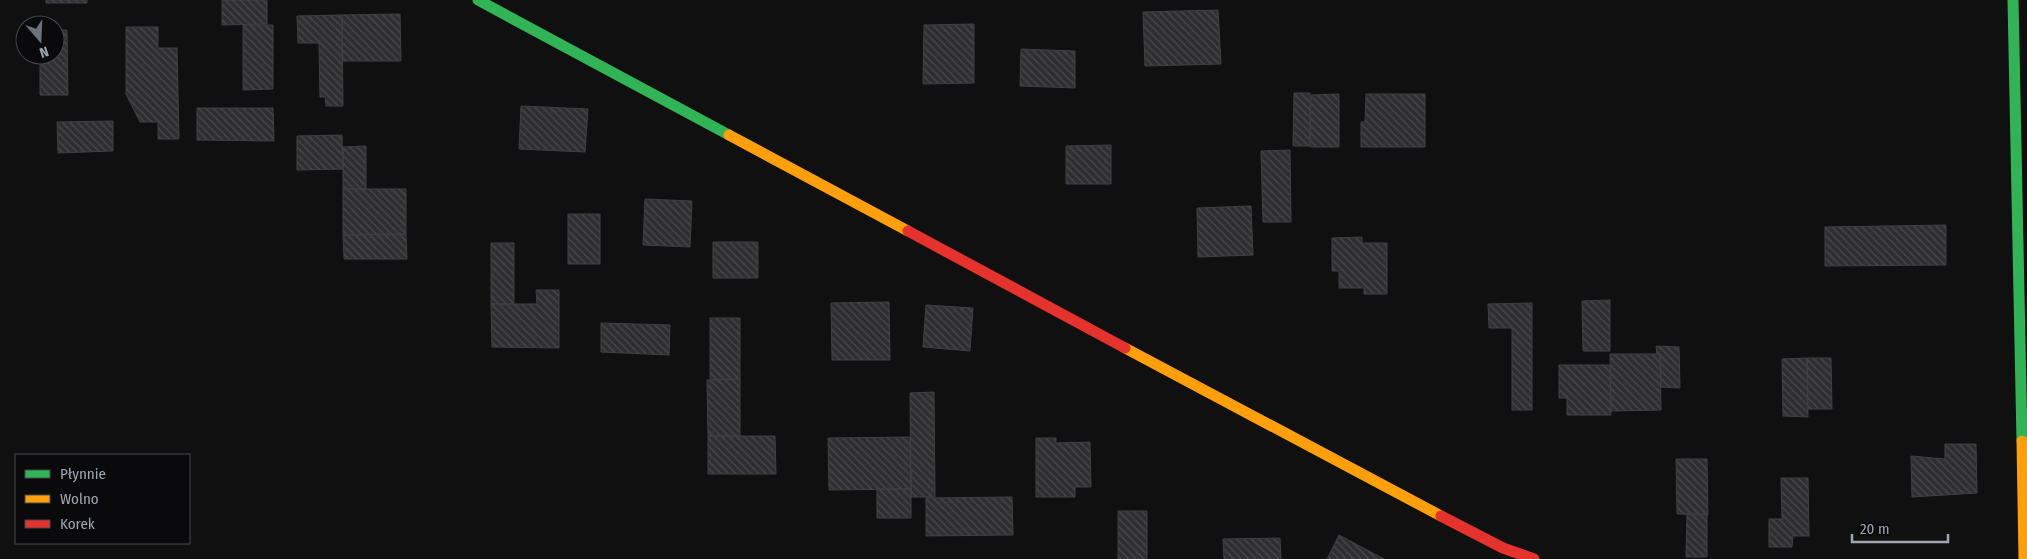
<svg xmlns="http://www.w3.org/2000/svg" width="2027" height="559" font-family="'Fira Sans Condensed',sans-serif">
<defs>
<pattern id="building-back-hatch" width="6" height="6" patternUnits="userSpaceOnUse" patternTransform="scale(1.25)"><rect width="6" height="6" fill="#2f2f31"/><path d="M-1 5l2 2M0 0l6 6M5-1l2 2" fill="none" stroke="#4a4a4c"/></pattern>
</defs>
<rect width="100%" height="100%" fill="#101010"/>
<path fill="url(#building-back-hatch)" stroke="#3e4044" d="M46,0h41v3h-41z
M222,0h45v24l-45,1z
M1218,10l3,54 -76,2 -2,-54z
M400,14l1,47h-59v-46z
M342,15l1,91h-17l-1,-9h-5l-1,-54h-21l-1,-27z
M974,24v59l-51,1 1,-59z
M243,25h30v64l-30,1z
M126,27h32v21h19l2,91h-21v-17h-18l-14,-28z
M55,30h12l1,65h-28v-40h15z
M1021,49l54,2v37l-55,-2z
M1294,93h16v53h-17z
M1339,94v53h-29l1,-52z
M1366,94h59v53h-64v-25h4z
M521,106l67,3 -3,43 -66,-3z
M197,108h76l1,33 -77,-1z
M113,121v30l-55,2 -1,-31z
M342,135l1,34 -46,1v-34z
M1111,145v39h-45v-38z
M366,146v43h-23v-42z
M1290,150l1,72h-28l-2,-71z
M343,189h63v45l-63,1z
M645,199l47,2 -2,46 -47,-2z
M1251,206l2,49 -55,2 -1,-49z
M568,214h32v50h-32z
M1946,225v40l-121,1v-39z
M406,234l1,25h-63l-1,-24z
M1362,237v6h25v51h-23v-6h-25v-17h-7v-33z
M713,242h45v36h-45z
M491,243h23v61h-23z
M536,290h23v58l-67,-1 -1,-43h46z
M1610,300v51h-27l-1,-50z
M889,302l1,58h-58l-1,-57z
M1532,303v107h-20v-82h-23l-1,-24z
M926,305l47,3 -3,43 -47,-4z
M710,318h30v61l-30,1z
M601,323l69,2 -1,30 -68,-3z
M1656,346l23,1 1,41 -19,-1 -1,-33h-3z
M1610,354h50l1,56 -50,1z
M1807,358l1,59 -25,-1 -1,-57z
M1807,358h24l1,51h-24z
M1559,365h51l1,50h-44v-17h-8z
M740,379v57h-32l-1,-56z
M934,392l1,105h-24l-1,-104z
M708,436h67l1,38h-68z
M910,437l1,52 -82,1 -1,-52z
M1036,438h20v5l34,-1 1,45h-16v10h-39z
M1945,444h31l1,49 -65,4 -1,-41 34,3z
M1676,459h31l1,56 -31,-1z
M1781,478h27l1,58h-16l-1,11h-23v-28h13z
M877,489h34v29h-34z
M1012,497l1,38 -87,1v-38z
M1118,511h29v48h-29z
M1687,514h20v43h-21z
M1339,535l45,24h-57z
M1280,538l1,21h-57l-1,-20z"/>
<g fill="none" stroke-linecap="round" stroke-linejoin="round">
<path stroke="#30b455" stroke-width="11" d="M478,0l251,135
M2013,0l9,441"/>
<path stroke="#ff9f0a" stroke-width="11" d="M729,135l179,96
M1125,348l316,168
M2022,441l2,118"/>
<path stroke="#e5322d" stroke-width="11" d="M908,231l217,117
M1441,516l62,32 31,11"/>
</g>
<rect x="15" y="454" width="175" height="90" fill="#0a0a0c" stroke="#46484f"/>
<rect x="25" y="470" width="25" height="8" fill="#30b455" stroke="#46484f"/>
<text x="60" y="479" font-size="15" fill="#9fa6b3">Płynnie</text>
<rect x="25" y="495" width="25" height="8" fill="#ff9f0a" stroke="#46484f"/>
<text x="60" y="504" font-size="15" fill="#9fa6b3">Wolno</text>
<rect x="25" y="520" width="25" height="8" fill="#e5322d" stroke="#46484f"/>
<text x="60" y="529" font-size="15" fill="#9fa6b3">Korek</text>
<g transform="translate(40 40) rotate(161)"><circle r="24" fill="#0a0a0c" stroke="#46484f"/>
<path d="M0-4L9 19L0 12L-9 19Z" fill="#6d727a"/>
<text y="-8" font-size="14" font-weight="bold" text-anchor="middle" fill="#9fa6b3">N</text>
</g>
<path d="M1852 534v8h96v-8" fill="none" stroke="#9fa6b3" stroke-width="2.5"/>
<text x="1860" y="534" font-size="15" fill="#9fa6b3" stroke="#0a0a0c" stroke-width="4" paint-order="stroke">20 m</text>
</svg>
